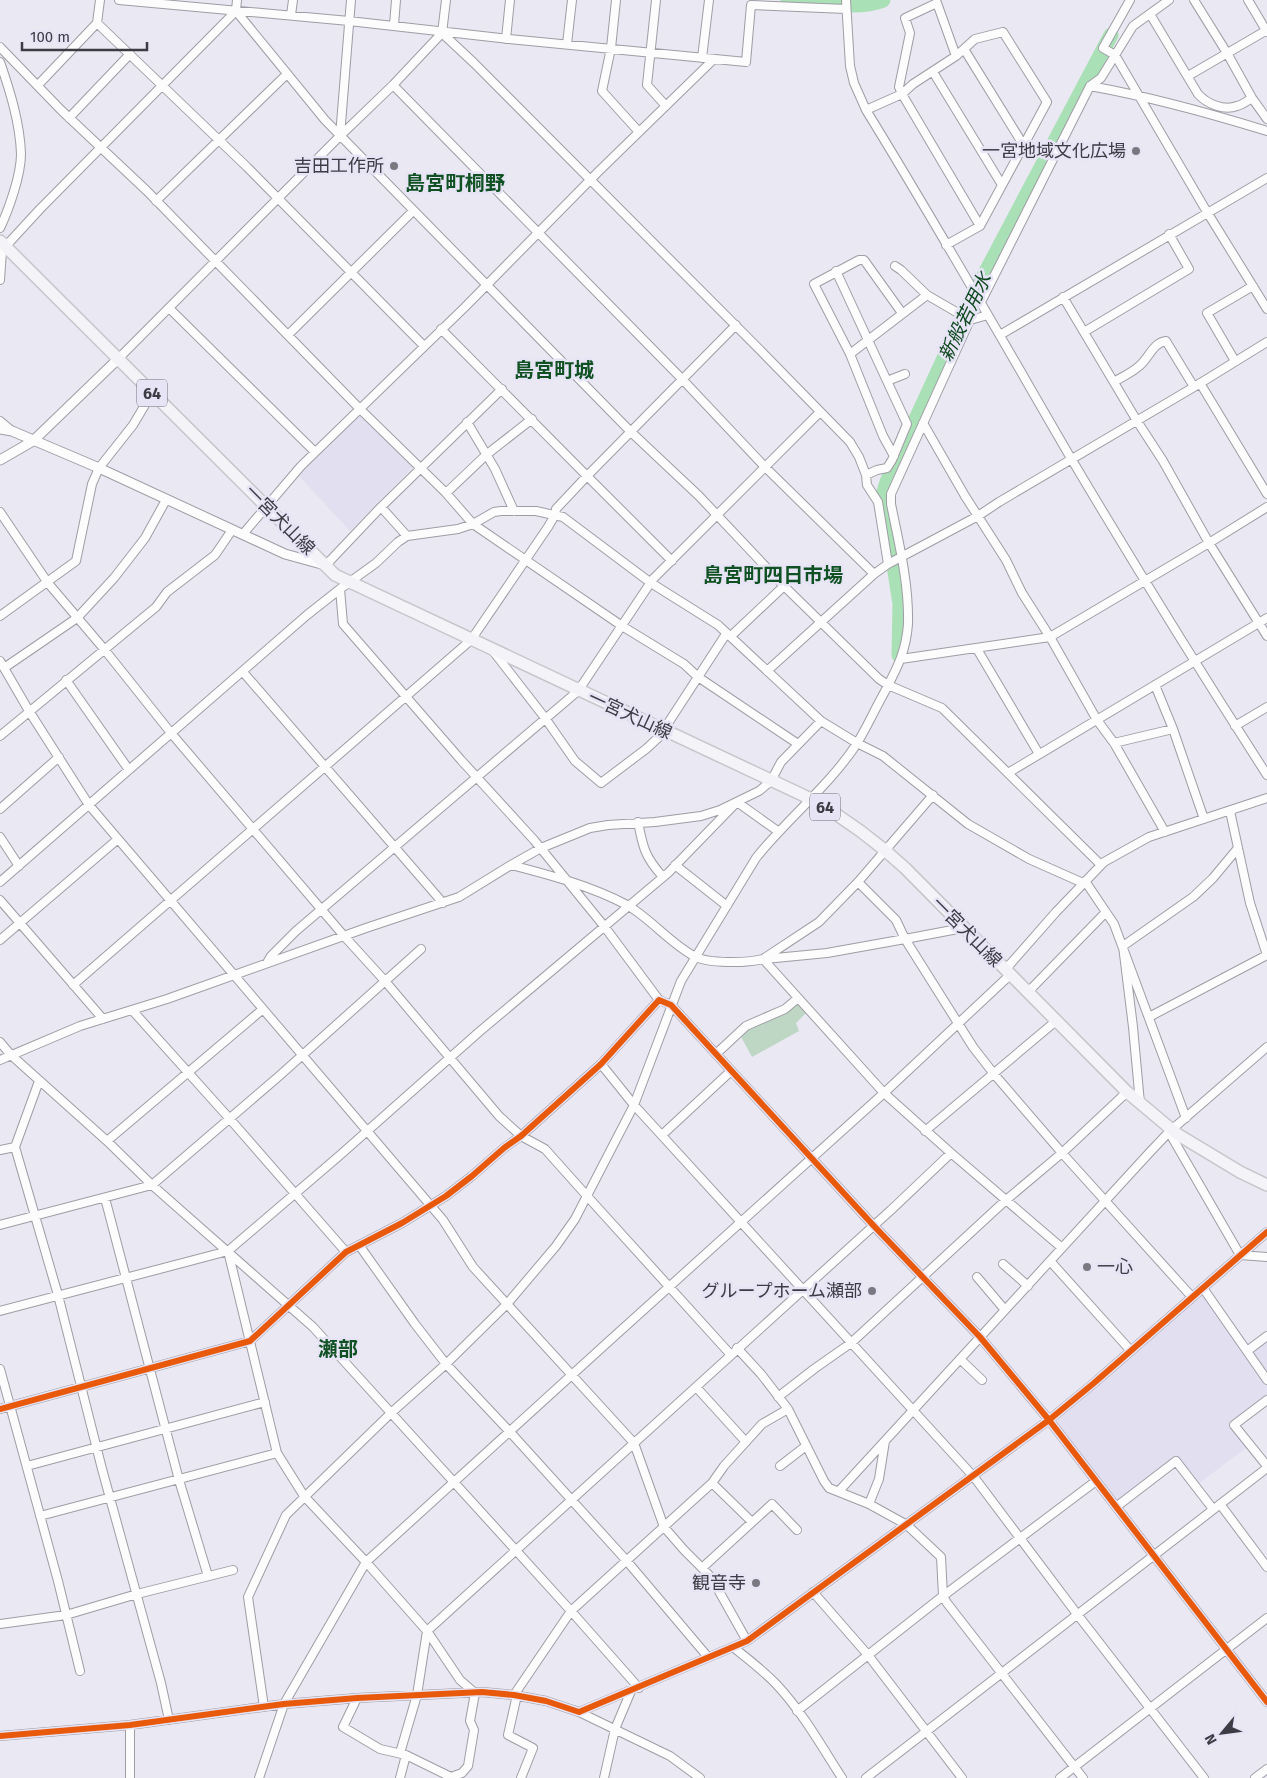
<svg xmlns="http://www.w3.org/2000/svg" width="1267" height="1778" font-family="'Fira Sans','Noto Sans JP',sans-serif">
<rect width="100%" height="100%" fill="#eae8f2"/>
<path fill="#e2dff1" d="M360,413l53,54 -63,64 -52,-56z
M1201,1295l4,2 62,84v19l-33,25 16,20 -52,39 -2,-1 -19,-24 -59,43 -3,-1 -60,-76 2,-5z
M1267,1339v35l-15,-21v-4z"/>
<path fill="#bed7c5" d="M798,1002l9,10 -11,11 3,8 -47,26 -13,-24z"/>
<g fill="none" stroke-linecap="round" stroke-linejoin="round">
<path stroke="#aae0b5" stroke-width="15" d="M788,0c26,2 72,10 95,0
M899,655l1,-51 -17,-109 4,-13 83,-180 141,-267"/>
<defs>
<path id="minor" d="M100,0l-3,23 150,144 177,179
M119,0l230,21 160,18 237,23 5,-57 95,4
M237,0l-1,11 89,109 306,312 68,64 85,90 95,93 9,6 54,23 159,157
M616,0l-5,48 -9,43 37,41
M656,0l-9,85 19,21
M846,0l4,66 4,17 12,27c71,115 138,233 206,350 63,106 128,211 195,315
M1130,0l-27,48 12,7 92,157 60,97
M1194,0l33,53 25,45 15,21
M1248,0l19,32
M1150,14l48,80c9,10 26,17 39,12 5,-1 10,-5 15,-8
M291,15l2,-15
M394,25l2,-25
M442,33l32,30 288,289 88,90 9,15 7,18 11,-5 10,-2 5,-8 15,-36 -20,-43 18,-7
M506,39l4,-39
M567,44l5,-44
M0,47l61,63 86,81 212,217 87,85 27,31 149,102 62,38 14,13 100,67
M964,49l60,97
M956,56l-19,-53 -32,15 5,15 -11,54 3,7 78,132
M702,58l7,-58
M0,62c10,29 20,61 21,92 0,21 -12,55 -21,74
M933,72l69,113
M1188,76l79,-46
M38,85l59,-62
M393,85l289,294 83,88 109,107
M1090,86c61,11 119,27 177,45
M866,110l36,-16 11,-10 43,-28 19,-17 28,-7 44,70 -67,124 -34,19
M69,118l61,-64
M340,136l11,-136
M156,201l131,-127
M895,266l6,4 26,25 43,25
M836,271l51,110
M0,280l2,-29 3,-4 35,-38 196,-198
M1063,297l74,124 26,40 46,82 58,93
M981,302l109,-216 11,-8 32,-52 36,-26
M169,308l146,144
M441,329l146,147 149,-151
M1084,332l105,-63 -20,-35
M288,335l125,-124
M1000,335l267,-157
M850,354l77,-59
M118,359l222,-223 53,-51 49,-52 4,-33
M1235,361l-28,-48 46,-27
M1114,382c8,-5 17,-9 24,-15 11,-8 14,-24 28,-26l28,46
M1200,383l67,111
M0,421l12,10
M467,422l28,47 19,42
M923,423l42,73 41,64 16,33 28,44 47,83 17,23 51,89
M894,456l-11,-20 -33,-82 -36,-70 45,-24h5l38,53
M866,475l1,10 11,17 10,62
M446,493l40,-38 46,-36
M381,507l26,29
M0,512l48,71 56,66 67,84 173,203 41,45 114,135 22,20 24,13 42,47 144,159
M243,534l58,-68 164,-159 134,-136 115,-112
M325,566l56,-59 121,-118
M340,589l3,35 118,136 73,80 70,86 55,74
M0,616l76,-55 16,-77 7,-16 34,-43 19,-32
M731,636l53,-50
M977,649l62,105
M493,651l52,67 30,43 26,22 45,-34 13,-12 67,-103
M901,659l149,-22 159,-94 58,-36
M0,661l29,50 60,94 354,415 30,47 161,176 30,84 20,23 27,27 36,64
M4,668l73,-50 37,-40 31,-40 21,-38
M767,671l107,-97 14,-10 90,-48 21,-14 195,-115 73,-45
M243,672l200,231
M66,680l63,90
M1155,685l18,44
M1235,726l32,-19
M0,736l156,-129 11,-15 48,-37 17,-25
M1114,743l59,-14 31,90
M1008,773l259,-155
M0,809l59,-52
M1230,811l20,92 17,52
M638,822c5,26 7,35 25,55
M0,837l19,29
M511,865c39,10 80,21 116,40 24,14 43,38 67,51 14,8 53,7 69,3l56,-37 39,-40 75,-87
M675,865l52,41
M1085,881l29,43 72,194
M0,882l307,-267 33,-26 36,-26 22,-21 9,-6 51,-7 15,-5 21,-12 7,-1h35l27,6 88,66 67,42 103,96 36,22 26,13 85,68 61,35 54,24
M0,900l103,119
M963,928l-58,11 68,108 21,27 68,79 130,144
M0,940l118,-101
M763,959l121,134 67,60 111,95
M765,959l62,-6 78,-14 -9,-19 -38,-38
M267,963l4,-7 25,-25 282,-240 75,-112 167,-167
M1005,970l51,-58 48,-50 45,-25 118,-39
M73,985l398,-345 77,-113 7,-12 1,-6 31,-33 85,85
M1028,992l78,-80
M263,1009l-156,132 45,44 161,142 258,284 68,77
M132,1010l97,108 117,134
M1149,1017l118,-62
M0,1042l11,13 96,86
M717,1053l29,-27 39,-17 13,-11
M0,1060l80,-34 87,-27 199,-71 93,-31 52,-32 30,-17 49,-20 18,-3 47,-3 46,-6 19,-6 39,-19 12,-10 10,-19 40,-41
M601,1064l33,41 340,372 103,137 127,164
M39,1081l-24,66 43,148 44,174 59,214 8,37
M1140,1103l-7,-76 -10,-81 70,-49 20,-19 25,-30
M925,1131l131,-110
M1169,1132l71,123 27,2
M662,1135l69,-64
M0,1150l15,-3
M105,1198l74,282 29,96
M0,1225l152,-40 126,-108 143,-128
M359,1245l56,79 31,40 64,68 116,128 82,97
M228,1251l49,202 27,43 62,66 61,69 33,49 15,13 -5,28 4,9 -6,36 -6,7 -11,4 -45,-22 -26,-6 -37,-22 14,-29
M1051,1262l80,89
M1003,1264l25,22
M977,1277l28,33
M1203,1288l64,92
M0,1311l228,-60 111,-95 140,-124 189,-159 69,-71 42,30
M737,1348l24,26 27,35 36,72 5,7 40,16 38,21 34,32 2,39 4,7 136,175
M1247,1351l20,-15
M960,1359l22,21
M0,1369l58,212 22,90
M696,1387l50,55
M778,1397l36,-28 37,-26 155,-143 56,-47 65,-61
M1267,1400l-33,25 33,41
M0,1409l250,-68 96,-89 56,-29 44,-27 26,-20 32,-28 17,-12 80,-72 58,-64 12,5 202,220 107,112 69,83 218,282
M27,1466l238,-64
M780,1466l26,-20
M712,1483l40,39
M839,1491l311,-339 19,-20 98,-85
M869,1504l10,-25 6,-38
M1220,1504l47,63
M1116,1507l60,-46 37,48
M40,1516l237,-63
M702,1568l70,-64 25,26
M813,1592l55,63 94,123
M0,1624l66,-9 71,-21 96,-24
M733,1647c15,12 31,24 44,38 26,28 45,62 65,93
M514,1695l57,-84 141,-128 12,-17 38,-42 26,-15
M517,1695l-9,40 25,13 -12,30
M264,1707l-16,-110 38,-82 105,-102 55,-49 61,-60 49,-58 19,-27 59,-114 47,-124 75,-123c31,-39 72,-71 100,-113 10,-16 18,-34 27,-50 13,-25 23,-42 25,-71 1,-41 -9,-80 -17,-120v-10l79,-174 18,-5
M797,1711l146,-115 153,-115
M579,1712l91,44 30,22
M0,1736l130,-11 154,-21 73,-6 125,-6 32,3 32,6 33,11 168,-71 302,-221 45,-37 173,-151
M400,1753l17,-58 10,-64 464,-421 60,-57
M130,1778v-53
M259,1778l25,-74 82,-142 242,-220 276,-249 126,-118
M400,1778l6,-23
M604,1778l11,-49 16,-38
M866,1778l401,-310
M1060,1778l207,-160
M1255,1778l12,-9"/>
<path id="tertiary" d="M0,429l12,2 87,37 186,86 40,11
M0,460l33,-19 85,-82"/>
<path id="primary" d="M0,241l335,334 476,224c35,20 65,42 94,69l222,224 50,42 63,38 27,13"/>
</defs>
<use href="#minor" stroke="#9e9da4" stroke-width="10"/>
<use href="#tertiary" stroke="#9e9da4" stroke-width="11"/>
<use href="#primary" stroke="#c6c5ca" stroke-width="14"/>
<use href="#minor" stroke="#fcfcfd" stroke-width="8"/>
<use href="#tertiary" stroke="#fcfcfd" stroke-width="9"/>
<use href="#primary" stroke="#f4f4f8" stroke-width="11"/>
<defs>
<path id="cycleway" d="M0,1409l250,-68 96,-89 56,-29 44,-27 26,-20 32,-28 17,-12 80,-72 58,-64 12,5 202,220 107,112 69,83 218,282
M0,1736l130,-11 154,-21 73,-6 125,-6 32,3 32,6 33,11 168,-71 302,-221 45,-37 173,-151"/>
</defs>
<use href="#cycleway" stroke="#e7e4f6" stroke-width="9"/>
<use href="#cycleway" stroke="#e8590c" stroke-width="6"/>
</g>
<g fill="#7a7880" stroke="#e7e4f6" stroke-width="2">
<circle cx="1136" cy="151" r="5"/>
<circle cx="394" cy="166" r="5"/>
<circle cx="1087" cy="1267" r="5"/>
<circle cx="872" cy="1291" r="5"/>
<circle cx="756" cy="1583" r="5"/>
</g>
<g text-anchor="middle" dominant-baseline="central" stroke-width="5" stroke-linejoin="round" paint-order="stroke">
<g fill="#e7e4f6" stroke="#706e79" stroke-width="1">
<rect x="137" y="379.5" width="30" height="27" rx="4"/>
<rect x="810" y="793.5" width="30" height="27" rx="4"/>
</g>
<g font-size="16" font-weight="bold" fill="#3d3b43">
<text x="152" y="393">64</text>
<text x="825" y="807">64</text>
</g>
<g font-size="18" fill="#3d3b43" stroke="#e7e4f6" text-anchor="end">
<text x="1126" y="151">一宮地域文化広場</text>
<text x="384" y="166">吉田工作所</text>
<text x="1097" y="1267" text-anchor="start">一心</text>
<text x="862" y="1291">グループホーム瀬部</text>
<text x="746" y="1583">観音寺</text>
</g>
<g font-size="18" fill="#3d3b43" stroke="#e7e4f6">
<text transform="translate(280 520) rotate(45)">一宮犬山線</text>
<text transform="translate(630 715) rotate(25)">一宮犬山線</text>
<text transform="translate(967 932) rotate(45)">一宮犬山線</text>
</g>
<g font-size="19" font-style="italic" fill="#0e481e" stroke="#e7e4f6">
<text transform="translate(965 317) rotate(-64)">新般若用水</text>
</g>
<g font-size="20" font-weight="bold" fill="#0f5122" stroke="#e7e4f6">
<text x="455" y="183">島宮町桐野</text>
<text x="554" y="370">島宮町城</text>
<text x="773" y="575">島宮町四日市場</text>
<text x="338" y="1349">瀬部</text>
</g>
</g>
<g transform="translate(1222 1733) rotate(241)" stroke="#e7e4f6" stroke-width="4" paint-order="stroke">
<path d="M0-4L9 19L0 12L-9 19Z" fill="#3d3b43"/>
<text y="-8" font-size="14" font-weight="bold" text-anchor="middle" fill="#3d3b43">N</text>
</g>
<path d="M22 42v8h125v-8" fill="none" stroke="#3d3b43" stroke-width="2.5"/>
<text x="30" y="42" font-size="15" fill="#3d3b43" stroke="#e7e4f6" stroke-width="4" paint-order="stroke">100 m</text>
</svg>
